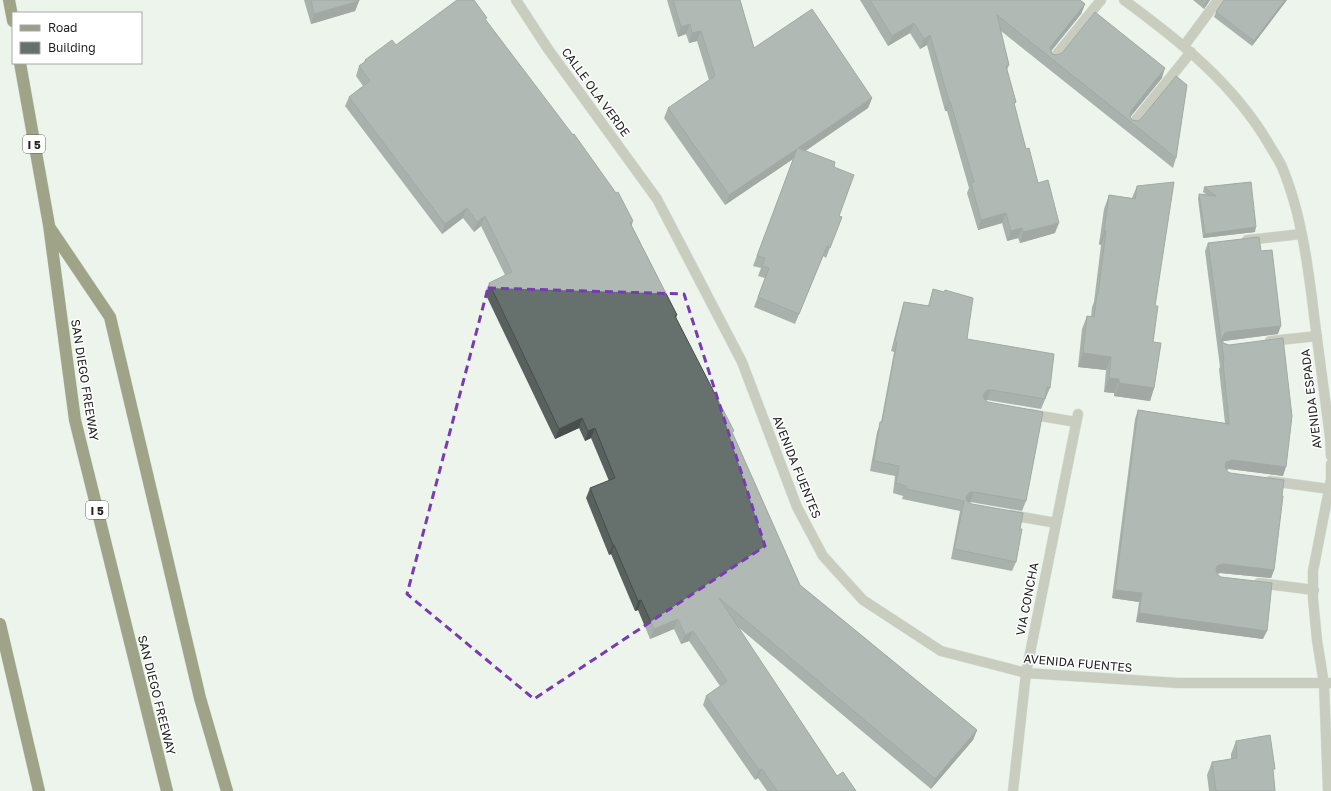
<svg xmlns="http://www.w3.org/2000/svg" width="1331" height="791" font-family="'Golos Text',sans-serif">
<rect width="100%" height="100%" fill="#ecf4ec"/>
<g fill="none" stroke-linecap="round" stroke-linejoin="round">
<defs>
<path id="minor" d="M516,0l32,49 109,150 85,163 55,145 26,49 40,44 78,51 85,22 152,10h153
M1124,0c56,41 111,85 146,146 4,7 9,14 12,21 20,47 27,106 33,156 5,38 10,76 15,114l1,19
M1184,46l34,-46
M1053,59l48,-59
M1132,125l59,-73
M1247,240l54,-6
M1270,341l47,-5
M1029,414l47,8
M1270,481l59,8
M1011,515l45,8
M1259,583l55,7
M1013,791l13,-118 52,-259
M1328,791l-4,-107 -7,-44 -4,-41v-28l18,-92v-15"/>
<path id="highway" d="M9,0l4,21
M20,63l29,162 26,195 92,371
M50,228l60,89 90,381 27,93
M0,624l39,167"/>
</defs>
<use href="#minor" stroke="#c7cec7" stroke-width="11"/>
<use href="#highway" stroke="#c7cec7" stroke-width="13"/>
<use href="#minor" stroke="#9c9e88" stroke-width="10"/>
<use href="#highway" stroke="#40420d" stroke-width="12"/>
</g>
<path fill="#58615e" d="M304,0h55v1l-4,10 -44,13z
M667,0h73l14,48 118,50 -4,10 -63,43 29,16 5,49 3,1 -16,41 -3,-2 -28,68 -41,-17 11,-29 -7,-2 3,-8 -8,-2 40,-107 -68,46 -61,-87 4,-10 41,-28 -12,-39 -8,2 -3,-9 -8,3z
M860,0h220l5,4 -4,10 -30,37 1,3 4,1 106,23 -32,39 2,3 44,38 -3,10 -172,-137 8,34 -2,5 9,32 -2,3 12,44 12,34 17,50 -35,10 -2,-5 -11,3 -5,-18 -24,7 -11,-37 2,-5 -22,-77h-2l-18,-66 -7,4 -10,-16 -22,13z
M1193,0h17l-6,9z
M1224,0h63l-35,46 -38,-29 2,-5z
M486,20l146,206 45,89 -1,3 57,116 67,151 177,145 -4,10 -42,49 -193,-162 99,149 19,15h-89l-9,-13 -3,2 -52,-75 3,-9 14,-10 -31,-45 -8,3 -7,-15 -24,10 -12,-29 -3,1 -24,-57 -2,1 -23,-57 4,-10 19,-7 -18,-43 -6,3 -6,-13 -24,11 -70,-146 4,-10 16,-8 -24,-49 -7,6 -11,-14 -21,16 -97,-128 4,-9 14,-11 -7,-10 3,-10 5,-4 1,-2z
M1251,182l4,50 -52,6 -5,-39 1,-5 8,1 -4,-3 1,-5z
M1137,186l18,120 -2,36 1,46 -4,13 -36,-5v-3l-10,-1 2,-22 -28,-3 4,-38 5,-13 4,1 1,-10 2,-5 7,-57 -2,-1 5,-35 5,-14 23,3z
M1208,243l53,8 17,83 -54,7h-1l60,135 -54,-7 -3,1 48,100 -3,8 -51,-5 -3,1 46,65 -127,-17 3,-20 -27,-4 23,-179 3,-9 87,13 -6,-54 1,-2 -15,-116z
M933,289l34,50 83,49 -9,21 -54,-9h-2l41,101 -4,10 -52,-9h-2l4,2 48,25 -4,33 -4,9 -61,-12 9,-48 -58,-12 1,-3 -10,-3 2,-17 -25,-5 7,-39 4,-10 13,-70 -3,-1 10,-39 3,-10 24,4z
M1236,741l37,32 2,18h-66l-2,-16 5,-13 19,-3v-5z"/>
<path fill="#474f4c" d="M1208,0h2l-6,9 1,-5z
M1285,0h2l-35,46 2,-5z
M359,1l-4,10 -44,13 3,-10z
M1085,4l-4,10 -33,41 -1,3 5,-13z
M914,23l-4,10 -22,13 4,-10z
M690,24l-4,10 -8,3 3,-10z
M701,31l-4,10 -8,2 3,-10z
M930,35l-3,10 -7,4 4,-10z
M1165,68l-3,10 -34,42 3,-9z
M872,98l-4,10 -73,50 3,-10z
M949,101h1l-3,10h-2z
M797,149l-4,10 -68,46 4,-10z
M467,208l-4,10 -21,16 3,-10z
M1006,213l-4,10 -24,7 3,-10z
M485,216l-4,10 -7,6 3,-10z
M633,221l-3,10v-8z
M1059,223l-4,10 -35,10 3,-11z
M1256,227l-1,5 -52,6 2,-4z
M1022,228l-4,10 -11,3 4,-10z
M1104,231h2l-5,14 -2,-1z
M1281,326l-3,8 -54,7 -3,1 3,-8 3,-2z
M1083,353l28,4 -5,13 -28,-3z
M1109,378l10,1 -5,14 -10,-1z
M1119,383l35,5 -4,13 -36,-5z
M987,390h4l-4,10h-4v-5z
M582,418l-3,10 -24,11 4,-10z
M595,428l-4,10 -6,3 3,-10z
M1232,460l54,7 -3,9 -54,-7 -6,2 3,-9z
M970,492h4l-4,10h-4v-5z
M613,545h1l-3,9 -2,1z
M1223,564l51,6 -3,8 -51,-5 -6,2 3,-9z
M1115,590l27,3 -3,9 -27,-4z
M641,600l-3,10 -3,1 3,-10z
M1139,613l128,18 -4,8 -127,-17z
M678,619l-4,10 -24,10 4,-10z
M693,631l-4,10 -8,3 4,-9z
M977,730l-4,10 -42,49 4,-10z
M762,769l-4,9 -3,2 4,-10z"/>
<path fill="#66716d" stroke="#474f4c" d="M311,0h48v1l-45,13z
M457,0h17l13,18 -2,1 88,116 1,-1 42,59 2,-1 15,29 -3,2 47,92 -2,1 59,115 -2,1 68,153 177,145 -42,49 -216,-181 118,178 6,-4 13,19h-79l-15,-22 -3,1 -53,-74 21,-15 -34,-50 -8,4 -7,-16 -24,10 -13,-29 -3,1 -24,-56h-1l-23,-57 25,-10 -20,-50 -7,3 -6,-13 -23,11 -70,-146 23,-11 -27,-56 -8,6 -10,-14 -22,16 -96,-127 21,-16 -11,-15 7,-5 -1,-1 27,-20 4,5z
M673,0h67l14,48 58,-39 60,89 -74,50 37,14 -1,5 20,8 -15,41 3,1 -12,31 -3,-2 -28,68 -41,-17 11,-29 -7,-2 3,-8 -8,-2 40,-107 -68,46 -61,-87 47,-32 -14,-45 -9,2 -2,-9 -9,3z
M870,0h210l5,4 -33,41 -2,3 2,6 4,1 6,-2 33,-41 70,56 -34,43 -1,6 2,3 6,1 3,-2 35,-43 11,9 -11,73 -179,-143 12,50 -3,1 10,36 -2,1 12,46 3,-1 9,35 10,-3 11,43 -36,9 -1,-4 -11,3 -5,-18 -25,7 -10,-37 3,-1 -24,-81h-1l-19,-66 -6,4 -10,-16 -22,13z
M1201,0h7l-3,4z
M1224,0h61l-31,41 -38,-29z
M1174,182l-19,124h3l-5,36 8,1 -7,45 -35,-5v-4l-10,-1 2,-21 -28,-4 4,-37 7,1 3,-23h1l8,-63h-2l5,-36 26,4 2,-13z
M1251,182l5,45 -51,7 -6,-40 17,2 -12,-9z
M1259,237l2,14 11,-1 9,76 -54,6 -3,2 -2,5 1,4 6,2 54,-7 9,78 -6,51 -54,-7 -6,2 -1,4 2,5 3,2 54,7 -2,16h1l-9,74 -51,-6 -6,2 -1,4 2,5 3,2 51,6 -5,48 -128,-18 3,-20 -27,-3 23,-180 91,14 -6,-63h1l-16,-118z
M933,289l11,3 1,-2 28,8 -6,41 87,15 -4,34 -3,-1 -2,12 -54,-9h-4l-4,5 1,4 4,3 55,10 -17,89 -52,-9h-4l-4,5 1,4 5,3 51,9 -3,16h2l-6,33 -62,-13 10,-48 -58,-12v-3l-10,-3 3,-17 -25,-5 6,-39h2l15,-80 -2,-1 9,-39 25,4z
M1270,735l5,34h-2l2,22h-59l-4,-29 25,-4 -1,-17z"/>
<path d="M0 0H1331V791H0ZM488,288l196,6 81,252 -231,153 -127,-105z" fill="#ecf4ec" fill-opacity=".55" fill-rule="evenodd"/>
<path fill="none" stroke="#773cb2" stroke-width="3" stroke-dasharray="8 5" stroke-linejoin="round" d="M488,288l196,6 81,252 -231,153 -127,-105z"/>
<g text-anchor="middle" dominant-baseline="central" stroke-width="3" stroke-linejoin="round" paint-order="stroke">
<g fill="#fff" stroke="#636563" stroke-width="1">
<rect x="23" y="135" width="22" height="18" rx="3"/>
<rect x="86" y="501" width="22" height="18" rx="3"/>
</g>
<g font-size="11" font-weight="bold" fill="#202320">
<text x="34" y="144">I 5</text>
<text x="97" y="510">I 5</text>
</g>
<g font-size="12" fill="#202320" stroke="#fff">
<text transform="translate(596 92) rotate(54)">CALLE OLA VERDE</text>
<text transform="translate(85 380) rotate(81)">SAN DIEGO FREEWAY</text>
<text transform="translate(1311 399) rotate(-97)">AVENIDA ESPADA</text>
<text transform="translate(797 467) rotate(68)">AVENIDA FUENTES</text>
<text transform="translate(1027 599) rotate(-79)">VIA CONCHA</text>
<text transform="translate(1078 663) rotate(5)">AVENIDA FUENTES</text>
<text transform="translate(157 695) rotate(76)">SAN DIEGO FREEWAY</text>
</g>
</g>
<rect x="12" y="12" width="130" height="52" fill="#ffffff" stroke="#a6a7a6"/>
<rect x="20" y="25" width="20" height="6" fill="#9c9e88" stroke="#a6a7a6"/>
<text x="48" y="32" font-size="12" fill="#202320">Road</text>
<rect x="20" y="42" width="20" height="12" fill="#66716d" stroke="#a6a7a6"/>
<text x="48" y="52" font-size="12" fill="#202320">Building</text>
</svg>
